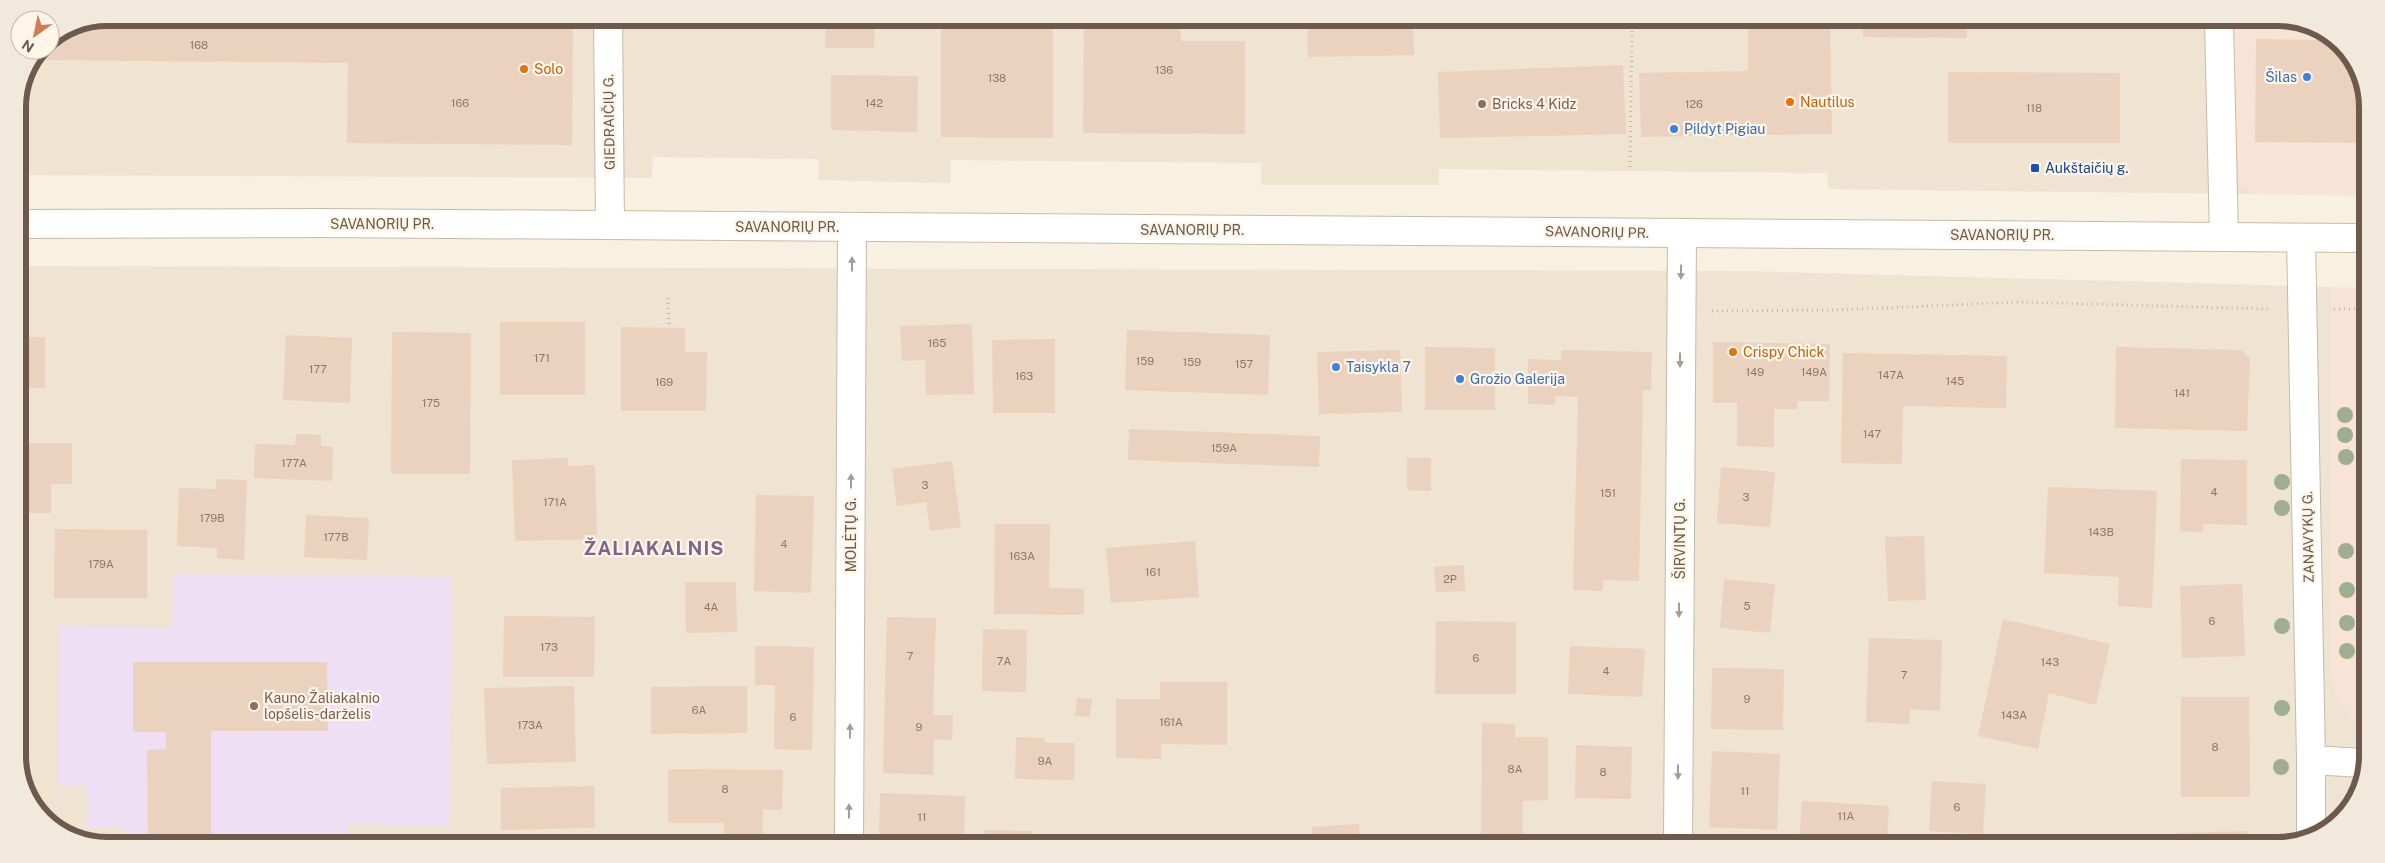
<svg xmlns="http://www.w3.org/2000/svg" width="2385" height="863" font-family="'Public Sans',sans-serif">
<rect width="100%" height="100%" fill="#f8f1e2"/>
<path fill="#efe3d2" d="M107,18l2126,4 8,162 12,10 -425,-5 -1,-16 -388,-4v16h-178v-22l-310,-3 -1,23 -132,-3 1,-21 -166,-2 -1,21 -634,-3v-73l23,-52h9v-10l23,-16z
M18,266l1725,5 588,16v385l20,46 12,7v60l-35,45 -50,15 -2200,-4 -42,-30 -18,-49z"/>
<path fill="#f8e3d7" d="M2233,22h74l42,31 18,48v95l-114,-2 -12,-10 -7,-23z
M2331,287l35,1 -3,437 -12,-7 -15,-22 -5,-24z"/>
<path fill="#eedff4" d="M173,574l279,3 -3,249 -101,-2v17h-225v-13h-35v-42h-30l1,-161 113,2z"/>
<path fill="#ead2be" d="M107,18l466,1 -1,126 -225,-2 1,-80 -311,-3 4,-10h9v-10l23,-16z
M826,19h49l-1,29h-49z
M941,19l112,1v118l-112,-1z
M1084,20h96l1,21h64v93l-162,-1z
M1307,20h106l1,35 -106,2z
M1748,21h82l2,113 -191,3 -2,-64 109,-2z
M1863,21l104,1v16l-104,-1z
M2256,39l75,1 18,13 18,48v42l-112,-1z
M1623,65l3,69 -186,4 -2,-66z
M1948,72l172,1v70h-172z
M831,75l87,1 -1,56 -86,-2z
M500,322h85v73h-85z
M972,324l2,70 -48,1 -1,-35 -23,1 -2,-35z
M621,327l64,1v24h22l-1,59h-85z
M1127,330l143,5 -2,60 -143,-5z
M392,332l79,1 -1,141h-79z
M286,335l66,3 -2,65 -67,-3z
M18,337h27v51h-27z
M1055,339v74h-62l-1,-73z
M1713,342l117,2 -1,57h-32v8h-23v38l-37,-1v-43h-24z
M1425,347l70,1v62h-70z
M2116,347l125,3 9,8 -3,73 -132,-3z
M1400,350l2,62 -83,2 -2,-62z
M1562,350l90,2 -1,38h-8l-4,191 -36,-1v11l-30,-1 5,-193 -23,-1v9l-27,-1v-45l33,1z
M1843,353l164,3 -1,52 -103,-2 -1,58 -61,-1z
M1129,429l191,7 -1,31 -191,-7z
M296,434l25,1v11l12,1 -1,34 -78,-3 1,-34 40,1z
M18,443h54v41h-21v29h-33z
M568,458v8l27,-1 2,74 -82,2 -3,-81z
M1407,458h24v33l-24,-1z
M2181,459l66,1v65l-44,-1v8l-23,-1z
M952,461l9,66 -31,4 -4,-29 -29,4 -5,-37z
M1721,467l54,5 -5,55 -53,-4z
M216,479l31,1 -3,80 -27,-2v-10l-40,-2 2,-58 37,1z
M2048,487l109,4 -5,117 -34,-2 1,-29 -75,-4z
M756,495l58,1 -3,97 -57,-2z
M18,515h2l1,162h-3z
M306,515l63,3 -2,42 -63,-3z
M995,524h55l-1,64 35,1v26l-90,-1z
M55,529l92,1v68h-93z
M1924,536l2,64 -38,1 -3,-64z
M1195,541l4,56 -88,6 -5,-55z
M1464,565l1,26 -29,1 -2,-25z
M1724,579l51,5 -5,49 -50,-5z
M685,582h51l1,50 -51,1z
M2242,584l3,72 -63,2 -2,-72z
M504,616l91,1 -1,60h-91z
M887,617l49,1 -3,97h20l-1,25 -18,-1 -1,36 -50,-2z
M2003,619l107,25 -14,61 -47,-12 -11,56 -60,-13z
M1436,621l80,1v72h-81z
M983,629l44,1 -1,62 -44,-1z
M1869,638l73,2 -2,71 -30,-2 -1,15 -43,-2z
M755,646l59,1 -2,103 -38,-1 1,-64h-20z
M1570,646l75,3 -3,48 -74,-3z
M133,662h194l1,69h-117v110h-63l-1,-91 19,-1v-17h-33z
M1712,668l72,1 -1,61 -72,-1z
M1160,682h67v63l-66,-1v15l-45,-1v-59h44z
M574,686l2,76 -89,2 -3,-76z
M747,686v47l-96,1v-47z
M2181,697h68l1,100h-69z
M1077,698l15,1 -2,18 -15,-1z
M1482,723l33,1v13h33v63l-25,1 -1,43h-41z
M1016,737l29,1v5h30l-1,37 -59,-1z
M1576,745l56,2 -1,52 -56,-1z
M1712,751l68,3 -3,76 -68,-3z
M668,769l115,1 -1,40 -19,-1 -1,33h-38v-19h-56z
M1932,781l54,3 -3,50 -54,-3z
M594,786l1,42 -94,2v-42z
M880,793l85,3 -1,44 -85,-3z
M1802,801l87,5 -2,39 -88,-1z
M1359,824l1,19h-47l-1,-16z
M985,830l47,1 -1,12h-46z
M2247,831v14h-68l-1,-12z
M1564,836l71,2v6h-71z"/>
<g fill="none" stroke-linecap="round" stroke-linejoin="round">
<defs>
<path id="minor" d="M608,19l2,206
M2219,22l5,215
M2311,760v75
M849,842l3,-615
M1678,844l4,-611"/>
<path id="tertiary" d="M2301,238l10,522 52,3"/>
<path id="secondary" d="M18,224l304,-1 2044,15"/>
</defs>
<use href="#minor" stroke="#c7b9ab" stroke-width="30"/>
<use href="#tertiary" stroke="#c7b9ab" stroke-width="30"/>
<use href="#secondary" stroke="#cabaa9" stroke-width="30"/>
<path stroke="#ceb6a2" stroke-width="3" stroke-dasharray="1 4" stroke-linecap="butt" d="M1630,167l2,-136
M2360,205v-26
M668,298l1,29
M2334,309h32
M2358,309l1,-40
M1712,311l125,-1 181,-8 252,7"/>
<use href="#minor" stroke="#fff" stroke-width="28"/>
<use href="#tertiary" stroke="#fff" stroke-width="28"/>
<use href="#secondary" stroke="#fff" stroke-width="28"/>
</g>
<g fill="#9eae8e">
<circle cx="2345" cy="415" r="8"/>
<circle cx="2345" cy="435" r="8"/>
<circle cx="2346" cy="457" r="8"/>
<circle cx="2282" cy="482" r="8"/>
<circle cx="2282" cy="508" r="8"/>
<circle cx="2346" cy="551" r="8"/>
<circle cx="2347" cy="590" r="8"/>
<circle cx="2347" cy="623" r="8"/>
<circle cx="2282" cy="626" r="8"/>
<circle cx="2347" cy="651" r="8"/>
<circle cx="2282" cy="708" r="8"/>
<circle cx="2281" cy="767" r="8"/>
</g>
<defs><path id="oneway-solid" d="M-6-.8H1V-3.2L6.5 0L1 3.2V.8H-6Z" transform="scale(1.25)"/></defs>
<g fill="#a79c94">
<use href="#oneway-solid" transform="translate(852 264) rotate(-90)"/>
<use href="#oneway-solid" transform="translate(1681 272) rotate(91)"/>
<use href="#oneway-solid" transform="translate(1680 360) rotate(90)"/>
<use href="#oneway-solid" transform="translate(851 481) rotate(-90)"/>
<use href="#oneway-solid" transform="translate(1679 610) rotate(90)"/>
<use href="#oneway-solid" transform="translate(850 731) rotate(-90)"/>
<use href="#oneway-solid" transform="translate(1678 772) rotate(90)"/>
<use href="#oneway-solid" transform="translate(849 811) rotate(-90)"/>
</g>
<g fill="#e8710a" stroke="#fcf5e8" stroke-width="2">
<circle cx="524" cy="69" r="5"/>
<circle cx="1790" cy="102" r="5"/>
<circle cx="1733" cy="352" r="5"/>
</g>
<g fill="#3f7fe0" stroke="#fcf5e8" stroke-width="2">
<circle cx="2307" cy="77" r="5"/>
<circle cx="1674" cy="129" r="5"/>
<circle cx="1336" cy="367" r="5"/>
<circle cx="1460" cy="379" r="5"/>
</g>
<g fill="#8d6e63" stroke="#fcf5e8" stroke-width="2">
<circle cx="1482" cy="104" r="5"/>
<circle cx="254" cy="706" r="5"/>
</g>
<rect fill="#1a4fb4" stroke="#fcf5e8" stroke-width="2" x="2030" y="163" width="10" height="10" rx="2.5"/>
<g text-anchor="middle" dominant-baseline="central" stroke-width="4.5" stroke-linejoin="round" paint-order="stroke">
<g font-size="11" fill="#8c7868">
<text x="199" y="45">168</text>
<text x="1164" y="70">136</text>
<text x="997" y="78">138</text>
<text x="460" y="103">166</text>
<text x="874" y="103">142</text>
<text x="1694" y="104">126</text>
<text x="2034" y="108">118</text>
<text x="937" y="343">165</text>
<text x="542" y="358">171</text>
<text x="1145" y="361">159</text>
<text x="1192" y="362">159</text>
<text x="1244" y="364">157</text>
<text x="318" y="369">177</text>
<text x="1755" y="372">149</text>
<text x="1814" y="372">149A</text>
<text x="1891" y="375">147A</text>
<text x="1024" y="376">163</text>
<text x="1955" y="381">145</text>
<text x="664" y="382">169</text>
<text x="2182" y="393">141</text>
<text x="431" y="403">175</text>
<text x="1872" y="434">147</text>
<text x="1224" y="448">159A</text>
<text x="294" y="463">177A</text>
<text x="925" y="485">3</text>
<text x="2214" y="492">4</text>
<text x="1608" y="493">151</text>
<text x="1746" y="497">3</text>
<text x="555" y="502">171A</text>
<text x="212" y="518">179B</text>
<text x="2101" y="532">143B</text>
<text x="336" y="537">177B</text>
<text x="784" y="544">4</text>
<text x="1022" y="556">163A</text>
<text x="101" y="564">179A</text>
<text x="1153" y="572">161</text>
<text x="1450" y="579">2P</text>
<text x="1747" y="606">5</text>
<text x="711" y="607">4A</text>
<text x="2212" y="621">6</text>
<text x="549" y="647">173</text>
<text x="910" y="656">7</text>
<text x="1476" y="658">6</text>
<text x="1004" y="661">7A</text>
<text x="2050" y="662">143</text>
<text x="1606" y="671">4</text>
<text x="1904" y="675">7</text>
<text x="1747" y="699">9</text>
<text x="699" y="710">6A</text>
<text x="2014" y="715">143A</text>
<text x="793" y="717">6</text>
<text x="1171" y="722">161A</text>
<text x="530" y="725">173A</text>
<text x="919" y="727">9</text>
<text x="2215" y="747">8</text>
<text x="1045" y="761">9A</text>
<text x="1515" y="769">8A</text>
<text x="1603" y="772">8</text>
<text x="725" y="789">8</text>
<text x="1745" y="791">11</text>
<text x="1957" y="807">6</text>
<text x="1846" y="816">11A</text>
<text x="922" y="817">11</text>
</g>
<g font-size="14" fill="#c56008" stroke="#fcf5e8" text-anchor="start">
<text x="534" y="69">Solo</text>
<text x="1800" y="102">Nautilus</text>
<text x="1743" y="352">Crispy Chick</text>
</g>
<g font-size="14" fill="#366cbe" stroke="#fcf5e8" text-anchor="start">
<text x="2297" y="77" text-anchor="end">Šilas</text>
<text x="1684" y="129">Pildyt Pigiau</text>
<text x="1346" y="367">Taisykla 7</text>
<text x="1470" y="379">Grožio Galerija</text>
</g>
<g font-size="14" fill="#785e54" stroke="#fcf5e8" text-anchor="start">
<text x="1492" y="104">Bricks 4 Kidz</text>
<text x="264" y="698">Kauno Žaliakalnio<tspan x="264" dy="16">lopšelis-darželis</tspan></text>
</g>
<g font-size="14" fill="#6d5a4c" stroke="#fcf5e8">
<text transform="translate(609 122) rotate(-91)">GIEDRAIČIŲ G.</text>
<text x="382" y="224">SAVANORIŲ PR.</text>
<text x="787" y="227">SAVANORIŲ PR.</text>
<text x="1192" y="230">SAVANORIŲ PR.</text>
<text transform="translate(1597 232) rotate(1)">SAVANORIŲ PR.</text>
<text x="2002" y="235">SAVANORIŲ PR.</text>
<text transform="translate(851 535) rotate(-90)">MOLĖTŲ G.</text>
<text transform="translate(2308 537) rotate(-91)">ZANAVYKŲ G.</text>
<text transform="translate(1680 539) rotate(-90)">ŠIRVINTŲ G.</text>
</g>
<g font-size="14" fill="#164399" stroke="#fcf5e8" text-anchor="start">
<text x="2045" y="168">Aukštaičių g.</text>
</g>
<g font-size="19" font-weight="bold" letter-spacing="1" fill="#7f6589" stroke="#fcf5e8">
<text x="654" y="548">ŽALIAKALNIS</text>
</g>
</g>
<path d="M0 0H2385V863H0ZM107 26H2278A81 81 0 0 1 2359 107V756A81 81 0 0 1 2278 837H107A81 81 0 0 1 26 756V107A81 81 0 0 1 107 26Z" fill="#f1e9dc" fill-rule="evenodd"/>
<path fill="none" stroke="#6d5a4c" stroke-width="6" d="M107 26H2278A81 81 0 0 1 2359 107V756A81 81 0 0 1 2278 837H107A81 81 0 0 1 26 756V107A81 81 0 0 1 107 26Z"/>
<g transform="translate(35 35) rotate(213)"><circle r="24" fill="#fcf5e8" stroke="#c3b7aa"/>
<path d="M0-4L9 19L0 12L-9 19Z" fill="#d37a57"/>
<text y="-8" font-size="14" font-weight="bold" text-anchor="middle" fill="#6d5a4c">N</text>
</g>
</svg>
